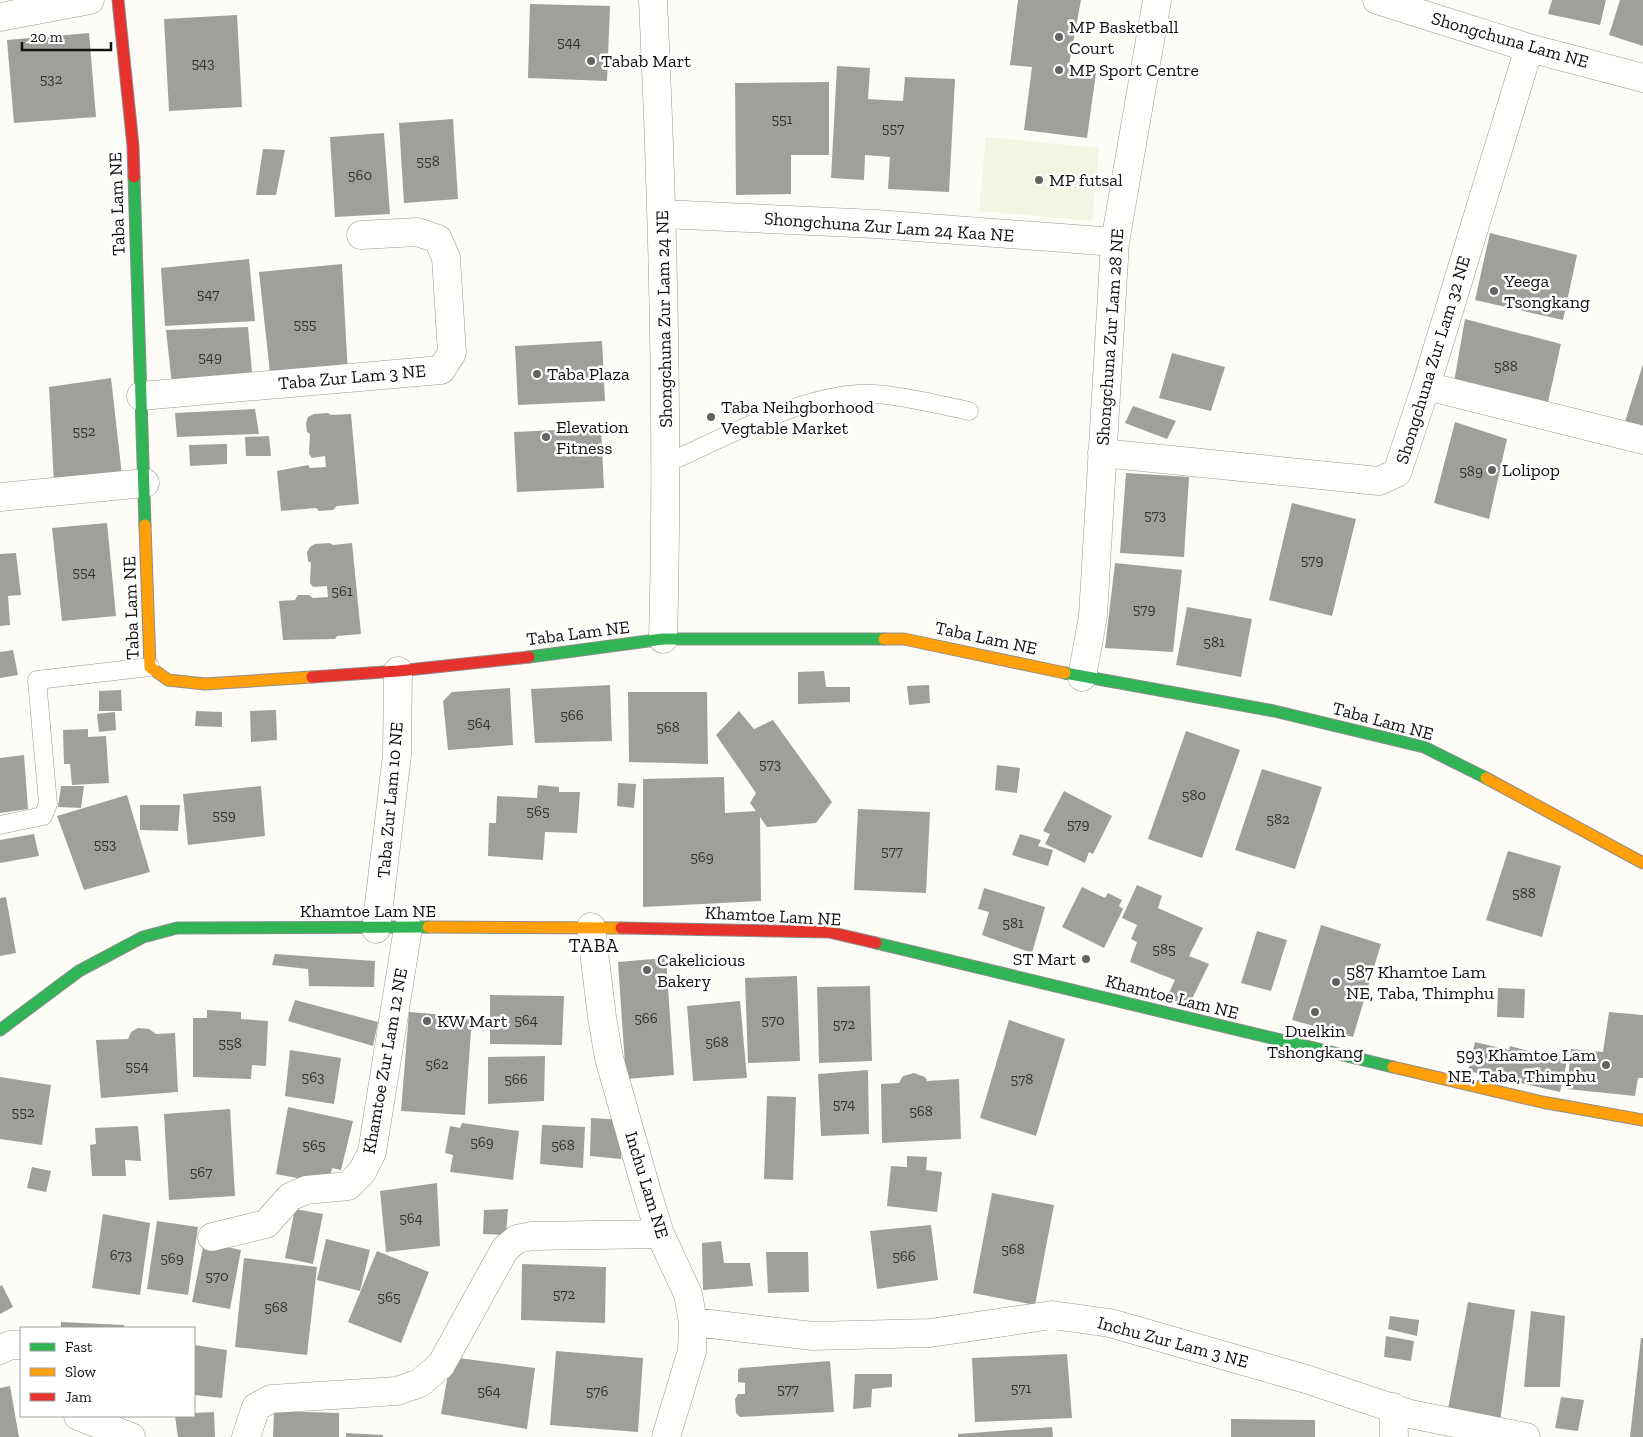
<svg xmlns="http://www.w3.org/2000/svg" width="1643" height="1437" font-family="'Zilla Slab',serif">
<rect width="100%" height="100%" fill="#fdfcf7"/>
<path fill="#f0f6e1" d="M986,137l113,11 -7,73 -113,-10z"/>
<path fill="#a19f9c" d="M1018,0h63l-12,65 27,8 -9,65 -63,-8 8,-63 -22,-2z
M1552,0h54l-6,25 -52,-11z
M1620,0h23v46l-34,-11z
M530,4l80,2 -3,75 -79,-3z
M237,15l5,92 -73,4 -5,-92z
M89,33l7,84 -82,6 -7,-83z
M837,66l33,2 -2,31 35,2 2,-24 50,2 -6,113 -61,-3 2,-32 -25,-2 -1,25 -33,-2z
M829,82v73h-38v39l-55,1 -1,-112z
M453,119l5,80 -54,4 -5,-80z
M384,133l6,81 -55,3 -5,-80z
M263,149l22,1 -9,45h-20z
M1490,233l87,22 -14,65 -88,-20z
M249,259l6,62 -90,5 -4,-58z
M342,264l6,111 -77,7 -12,-110z
M1465,319l96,25 -15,67 -93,-23z
M248,327l5,57 -81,1 -6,-55z
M602,341l3,60 -87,4 -3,-59z
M1172,353l53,14 -14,44 -52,-13z
M1643,364v67l-19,-6z
M111,378l11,98 -68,8 -5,-97z
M1133,406l43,15 -9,18 -42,-16z
M255,409l4,25 -82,3 -2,-24z
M328,413l3,2 20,-1 8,90 -22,2 -4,4 -14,1 -3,-3 -35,3 -4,-40 31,-6 2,3 16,-1 -1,-11 -13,2 -3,-4 1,-20 -3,-2 -1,-9 2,-6 6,-3z
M1455,422l52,17 -18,80 -55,-16z
M601,428l3,60 -87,4 -3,-60z
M269,436l2,20h-25l-1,-19z
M227,444v20l-37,2 -1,-21z
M1126,473l63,4 -5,80 -64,-4z
M1292,503l64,16 -24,97 -63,-16z
M107,523l9,93 -54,5 -10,-93z
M329,543l4,2 19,-2 9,91 -24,2 -2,3 -52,1 -4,-39 16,-1 3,-5h11l4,3 15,-1 -1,-11 -14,1 -3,-4 1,-20 -3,-2 -1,-9 3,-5 5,-3z
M16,553l5,42 -13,1 2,29 -10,1v-72z
M1115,563l67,7 -9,82 -68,-4z
M1187,607l65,12 -11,58 -65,-12z
M13,650l5,25 -18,3v-26z
M824,671l2,16h24v15l-52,2v-32z
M610,685l2,56 -77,2 -4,-54z
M929,685l1,18 -21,2 -2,-19z
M510,688l3,57 -65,5 -5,-49 9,-9z
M121,690l1,21h-23v-20z
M628,692h79l1,72 -79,-2z
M276,710l1,30 -26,2 -1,-31z
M196,711l26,1v15l-27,-1z
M739,711l15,18 19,-9 59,82 -16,21 -49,4 -7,-10 1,84 -118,6v-128l81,-2 1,36 31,-2 -6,-8 6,-10 -40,-58z
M115,712l1,18 -17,2 -2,-18z
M88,729v8l18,-1 3,47 -37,2 -2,-21h-6l-1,-34z
M1186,731l54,19 -38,108 -54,-19z
M24,755l4,54 -28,4v-55z
M997,765l23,3 -3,25 -22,-3z
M1262,769l60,18 -27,82 -60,-19z
M618,783l18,1 -2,24 -17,-2z
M538,785l21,2v5h21l-3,41 -32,-1 -2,28 -55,-4 1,-33h7l1,-27 40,2z
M61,786h23l-3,22 -23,-1z
M261,786l4,50 -77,9 -5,-51z
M1064,791l48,25 -19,38 -4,-2 -4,11 -40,-19 5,-10 -7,-3z
M127,795l23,77 -66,18 -27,-74z
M140,805h40l-2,26 -38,-1z
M858,809l72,3 -4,81 -72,-3z
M34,834l5,22 -39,7v-23z
M1020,834l21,6 -3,6 15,4 -5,16 -36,-11z
M1508,851l53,15 -19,71 -56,-17z
M1137,885l25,11 -4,12 45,20 -14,28 20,8 -21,43 -21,-10 8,-17 -45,-18 7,-20 -6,-3 6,-14 -15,-7z
M1082,887l23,11 3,-5 14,7 -3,6 4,3 -19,39 -42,-21z
M984,888l61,19 -13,46 -50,-18 7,-23 -11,-3z
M6,897l10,56 -16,3v-58z
M1321,925l60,19 -28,93 -61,-17z
M1257,931l30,9 -16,51 -30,-8z
M275,954l100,7 -1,26 -65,-1 -1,-17 -36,-4z
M666,958l8,117 -48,4 -8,-117z
M797,976l3,85 -52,2 -3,-85z
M870,986l2,75 -53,2 -2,-76z
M1498,988l27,1 -1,29 -27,-1z
M490,995l74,1 -2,49 -72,-1z
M295,1000l83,22 -5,24 -85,-25z
M740,1001l7,77 -54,3 -6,-75z
M207,1010l34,2v7l27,2 -2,45 -14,-1 -1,14 -58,-2v-59h14z
M409,1012l63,5 -7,98 -64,-4z
M1609,1012l34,3v63h-5l-3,18 -68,-7 4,-40 32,3z
M1009,1020l56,19 -29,97 -56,-18z
M138,1028l11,1 7,5 19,-1 3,59 -77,6 -5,-58 32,-1 3,-7z
M1475,1042l34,8 1,-4 57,15 -7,31 -92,-21z
M290,1050l51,8 -7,46 -49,-8z
M545,1056l-1,45 -56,3v-47z
M868,1070l1,64 -48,2 -3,-62z
M914,1073l11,4 2,4 32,-2 2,60 -79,4 -1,-59 18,-1 4,-7z
M0,1077l51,8 -9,60 -42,-6z
M767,1096l29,1 -3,83 -29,-1z
M288,1107l65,14 -12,49 -9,-2 -3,16 -53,-10z
M230,1109l5,87 -66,4 -5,-86z
M591,1118l33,2 -3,39 -31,-3z
M462,1123l57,8 -6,49 -63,-8 3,-17 -8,-2 5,-27 10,2z
M542,1125l43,2 -2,41 -43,-4z
M138,1126l3,35 -16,-1 1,16h-34l-2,-31 6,-1 -1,-16z
M907,1156l20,1 -1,13 16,2 -5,40 -50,-6 4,-40 16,1z
M32,1167l19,4 -5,21 -19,-4z
M437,1183l3,63 -54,6 -6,-61z
M992,1193l62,12 -19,100 -62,-12z
M295,1209l28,5 -10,50 -28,-6z
M508,1209l-2,26 -23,-1 1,-24z
M103,1214l47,9 -10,72 -48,-7z
M157,1221l41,6 -10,68 -41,-6z
M931,1225l7,55 -61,9 -7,-58z
M326,1239l44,11 -10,41 -43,-11z
M721,1241l3,22h26l3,23 -50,4 -1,-47z
M204,1242l37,8 -11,59 -38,-7z
M377,1251l52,21 -28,71 -53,-21z
M766,1252h42l1,40 -41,1z
M244,1258l73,9 -10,88 -72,-8z
M522,1264l84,3 -1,56 -84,-3z
M2,1285l11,22 -13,7v-28z
M1468,1302l47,8 -15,112 -53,-8z
M1531,1311l34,5 -5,71h-36z
M1390,1316l29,4 -2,16 -29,-7z
M61,1322l63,3v3h-63z
M1386,1336l28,5 -3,20 -27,-4z
M1641,1338h2v99h-13z
M194,1345l33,5 -5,48 -28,-3z
M556,1351l87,7 -5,74 -88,-7z
M1067,1354l5,64 -97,4 -3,-64z
M451,1357l84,11 -8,61 -86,-15z
M830,1361l4,51 -94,5 -4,-4 -1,-14 3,-5h7v-11l-7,-1v-12l2,-2z
M855,1374h37v13l-20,2 -1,18 -18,2z
M10,1386l9,51h-19v-49z
M1561,1397l23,3 -6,31 -23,-3z
M274,1411l65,2v24h-66z
M214,1412l1,25h-37l-3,-21h19v-3z
M1231,1419l84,1v17h-84z
M1052,1427l1,10h-95v-3z
M346,1433l37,2v2h-37z"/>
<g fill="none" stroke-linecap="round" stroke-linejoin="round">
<defs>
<path id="lane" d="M667,463c59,-26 143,-73 208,-69 31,2 64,11 94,17
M0,825l43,-9 5,-12 -11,-124 113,-13"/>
<path id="street" d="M653,0c10,213 16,426 10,639
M1377,0l152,48 114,30
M0,17l90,-17
M663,214l213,10 239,18
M1426,386l217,54
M141,396l300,-26 11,-17 -6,-95 -8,-19 -21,-7 -56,3
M1102,453l277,28 18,-8 29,-87 103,-338
M0,497l145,-14
M1082,677l11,-61 22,-374 42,-242
M591,927l11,90 7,41 38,134 13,42 28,60 5,28 -1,29 -26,86
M376,929l21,-174 1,-84
M212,1237l54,-13 24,-27 16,-7 42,-4 14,-14 10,-20 36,-224
M693,1322l120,14 117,-3 122,-18 58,8 196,56 104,35 116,23
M0,1350l10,-5h11
M1393,1407l1,30
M78,1416l53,21
M246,1437l10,-30 15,-8 126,-8 23,-8 21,-18 64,-116 12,-10 15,-3 128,-2"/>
<path id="fast" d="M134,177l11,348
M529,657l134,-18h221
M1065,673l209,38 150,36 62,31
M876,943l517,124
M0,1030l79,-59 64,-34 34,-9 251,-1"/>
<path id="slow" d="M145,525l5,142 18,13 37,4 107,-7
M884,639h20l161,34
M1486,778l157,85
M428,927l193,1
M1393,1067l149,35 101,18"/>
<path id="jam" d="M118,0l15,146 1,31
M312,677l86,-6 131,-14
M621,928l208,4 47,11"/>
</defs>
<use href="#lane" stroke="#979795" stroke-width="19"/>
<use href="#street" stroke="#979795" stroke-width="29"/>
<use href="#fast" stroke="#8e8d8b" stroke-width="13"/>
<use href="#slow" stroke="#8e8d8b" stroke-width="13"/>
<use href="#jam" stroke="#8e8d8b" stroke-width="13"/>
<use href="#lane" stroke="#fffffe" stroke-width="18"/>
<use href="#street" stroke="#fffffe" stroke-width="28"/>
<use href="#fast" stroke="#30b455" stroke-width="11"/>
<use href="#slow" stroke="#ff9f0a" stroke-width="11"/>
<use href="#jam" stroke="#e5322d" stroke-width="11"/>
</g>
<g fill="#646362" stroke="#fff" stroke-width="2">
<circle cx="1059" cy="37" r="5"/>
<circle cx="591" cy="61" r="5"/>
<circle cx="1059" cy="70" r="5"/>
<circle cx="1039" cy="180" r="5"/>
<circle cx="1494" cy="291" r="5"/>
<circle cx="537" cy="374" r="5"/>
<circle cx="711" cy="417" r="5"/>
<circle cx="546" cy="437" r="5"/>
<circle cx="1492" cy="470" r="5"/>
<circle cx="1086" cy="959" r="5"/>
<circle cx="647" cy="970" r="5"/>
<circle cx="1336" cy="982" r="5"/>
<circle cx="1315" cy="1012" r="5"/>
<circle cx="427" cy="1021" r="5"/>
<circle cx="1606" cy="1065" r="5"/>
</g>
<g text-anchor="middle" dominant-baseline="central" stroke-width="5" stroke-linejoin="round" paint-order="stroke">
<g font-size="15" fill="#353434">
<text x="569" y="42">544</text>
<text x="203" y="63">543</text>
<text x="51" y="79">532</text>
<text x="782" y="119">551</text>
<text x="893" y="128">557</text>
<text x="428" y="161">558</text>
<text x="360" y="175">560</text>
<text x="208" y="294">547</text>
<text x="305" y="324">555</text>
<text x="210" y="357">549</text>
<text x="1506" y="366">588</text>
<text x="84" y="431">552</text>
<text x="1471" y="471">589</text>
<text x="1155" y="515">573</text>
<text x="1312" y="560">579</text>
<text x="84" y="572">554</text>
<text x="342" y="591">561</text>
<text x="1144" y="609">579</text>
<text x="1214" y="642">581</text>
<text x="572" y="715">566</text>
<text x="479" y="723">564</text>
<text x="668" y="727">568</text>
<text x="770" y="764">573</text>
<text x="1194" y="795">580</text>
<text x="538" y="811">565</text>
<text x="224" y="815">559</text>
<text x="1278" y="819">582</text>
<text x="1078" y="824">579</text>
<text x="105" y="844">553</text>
<text x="892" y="851">577</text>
<text x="702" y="857">569</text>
<text x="1524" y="893">588</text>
<text x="1013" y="923">581</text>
<text x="1164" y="949">585</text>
<text x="646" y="1018">566</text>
<text x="526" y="1020">564</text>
<text x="773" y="1020">570</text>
<text x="844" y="1024">572</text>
<text x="717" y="1042">568</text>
<text x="230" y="1043">558</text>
<text x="437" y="1064">562</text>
<text x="137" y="1066">554</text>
<text x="313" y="1077">563</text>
<text x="516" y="1079">566</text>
<text x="1022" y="1079">578</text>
<text x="844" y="1104">574</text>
<text x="921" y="1111">568</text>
<text x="23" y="1112">552</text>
<text x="482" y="1142">569</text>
<text x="314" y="1145">565</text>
<text x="563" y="1145">568</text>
<text x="201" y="1172">567</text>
<text x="411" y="1218">564</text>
<text x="1013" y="1249">568</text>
<text x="121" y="1255">673</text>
<text x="904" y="1256">566</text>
<text x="172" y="1258">569</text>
<text x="217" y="1276">570</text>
<text x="564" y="1294">572</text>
<text x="389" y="1297">565</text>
<text x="276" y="1307">568</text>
<text x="1021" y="1388">571</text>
<text x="788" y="1389">577</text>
<text x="489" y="1391">564</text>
<text x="597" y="1391">576</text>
</g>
<g font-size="18" fill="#111" stroke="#fff" text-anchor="start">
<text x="1069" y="27">MP Basketball<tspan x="1069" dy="21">Court</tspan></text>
<text x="601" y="61">Tabab Mart</text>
<text x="1069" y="70">MP Sport Centre</text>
<text x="1049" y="180">MP futsal</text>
<text x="1504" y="281">Yeega<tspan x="1504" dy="21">Tsongkang</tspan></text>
<text x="547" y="374">Taba Plaza</text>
<text x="721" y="407">Taba Neihgborhood<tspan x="721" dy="21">Vegtable Market</tspan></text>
<text x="556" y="427">Elevation<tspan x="556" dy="21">Fitness</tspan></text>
<text x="1502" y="470">Lolipop</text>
<text x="1076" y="959" text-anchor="end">ST Mart</text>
<text x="657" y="960">Cakelicious<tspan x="657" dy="21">Bakery</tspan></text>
<text x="1346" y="972">587 Khamtoe Lam<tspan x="1346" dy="21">NE, Taba, Thimphu</tspan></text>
<text x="437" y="1021">KW Mart</text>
<text x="1315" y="1031" text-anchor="middle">Duelkin<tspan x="1315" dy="21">Tshongkang</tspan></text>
<text x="1596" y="1055" text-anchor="end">593 Khamtoe Lam<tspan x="1596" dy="21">NE, Taba, Thimphu</tspan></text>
</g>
<g font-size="18" fill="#111" stroke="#fff">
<text transform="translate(1510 40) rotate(16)">Shongchuna Lam NE</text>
<text transform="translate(117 204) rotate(-92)">Taba Lam NE</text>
<text transform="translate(889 227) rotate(4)">Shongchuna Zur Lam 24 Kaa NE</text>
<text transform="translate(664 319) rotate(-91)">Shongchuna Zur Lam 24 NE</text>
<text transform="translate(1110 337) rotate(-86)">Shongchuna Zur Lam 28 NE</text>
<text transform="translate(1433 360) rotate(-73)">Shongchuna Zur Lam 32 NE</text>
<text transform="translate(352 377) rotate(-5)">Taba Zur Lam 3 NE</text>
<text transform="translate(131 608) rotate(-92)">Taba Lam NE</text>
<text transform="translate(578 633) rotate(-7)">Taba Lam NE</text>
<text transform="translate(986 638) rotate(12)">Taba Lam NE</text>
<text transform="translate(1383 721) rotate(15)">Taba Lam NE</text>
<text transform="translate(390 800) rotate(-85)">Taba Zur Lam 10 NE</text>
<text x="368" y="911">Khamtoe Lam NE</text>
<text transform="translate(773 916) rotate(3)">Khamtoe Lam NE</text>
<text transform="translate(1172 997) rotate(14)">Khamtoe Lam NE</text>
<text transform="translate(385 1061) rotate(-80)">Khamtoe Zur Lam 12 NE</text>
<text transform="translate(647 1185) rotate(73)">Inchu Lam NE</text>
<text transform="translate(1173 1342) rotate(15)">Inchu Zur Lam 3 NE</text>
</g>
<g font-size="19" letter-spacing="1" fill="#111" stroke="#fff">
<text x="594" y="945">TABA</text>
</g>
</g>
<rect x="20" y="1327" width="175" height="90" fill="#ffffff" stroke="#a0a0a0"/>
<rect x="30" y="1343" width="25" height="8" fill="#30b455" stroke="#a0a0a0"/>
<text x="65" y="1352" font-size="15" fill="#111111">Fast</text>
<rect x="30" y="1368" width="25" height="8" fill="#ff9f0a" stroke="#a0a0a0"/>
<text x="65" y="1377" font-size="15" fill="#111111">Slow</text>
<rect x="30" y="1393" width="25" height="8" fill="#e5322d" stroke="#a0a0a0"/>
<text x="65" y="1402" font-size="15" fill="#111111">Jam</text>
<path d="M22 42v8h89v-8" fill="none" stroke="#111111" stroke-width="2.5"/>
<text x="30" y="42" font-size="15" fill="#111111" stroke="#ffffff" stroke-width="4" paint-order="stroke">20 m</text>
</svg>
